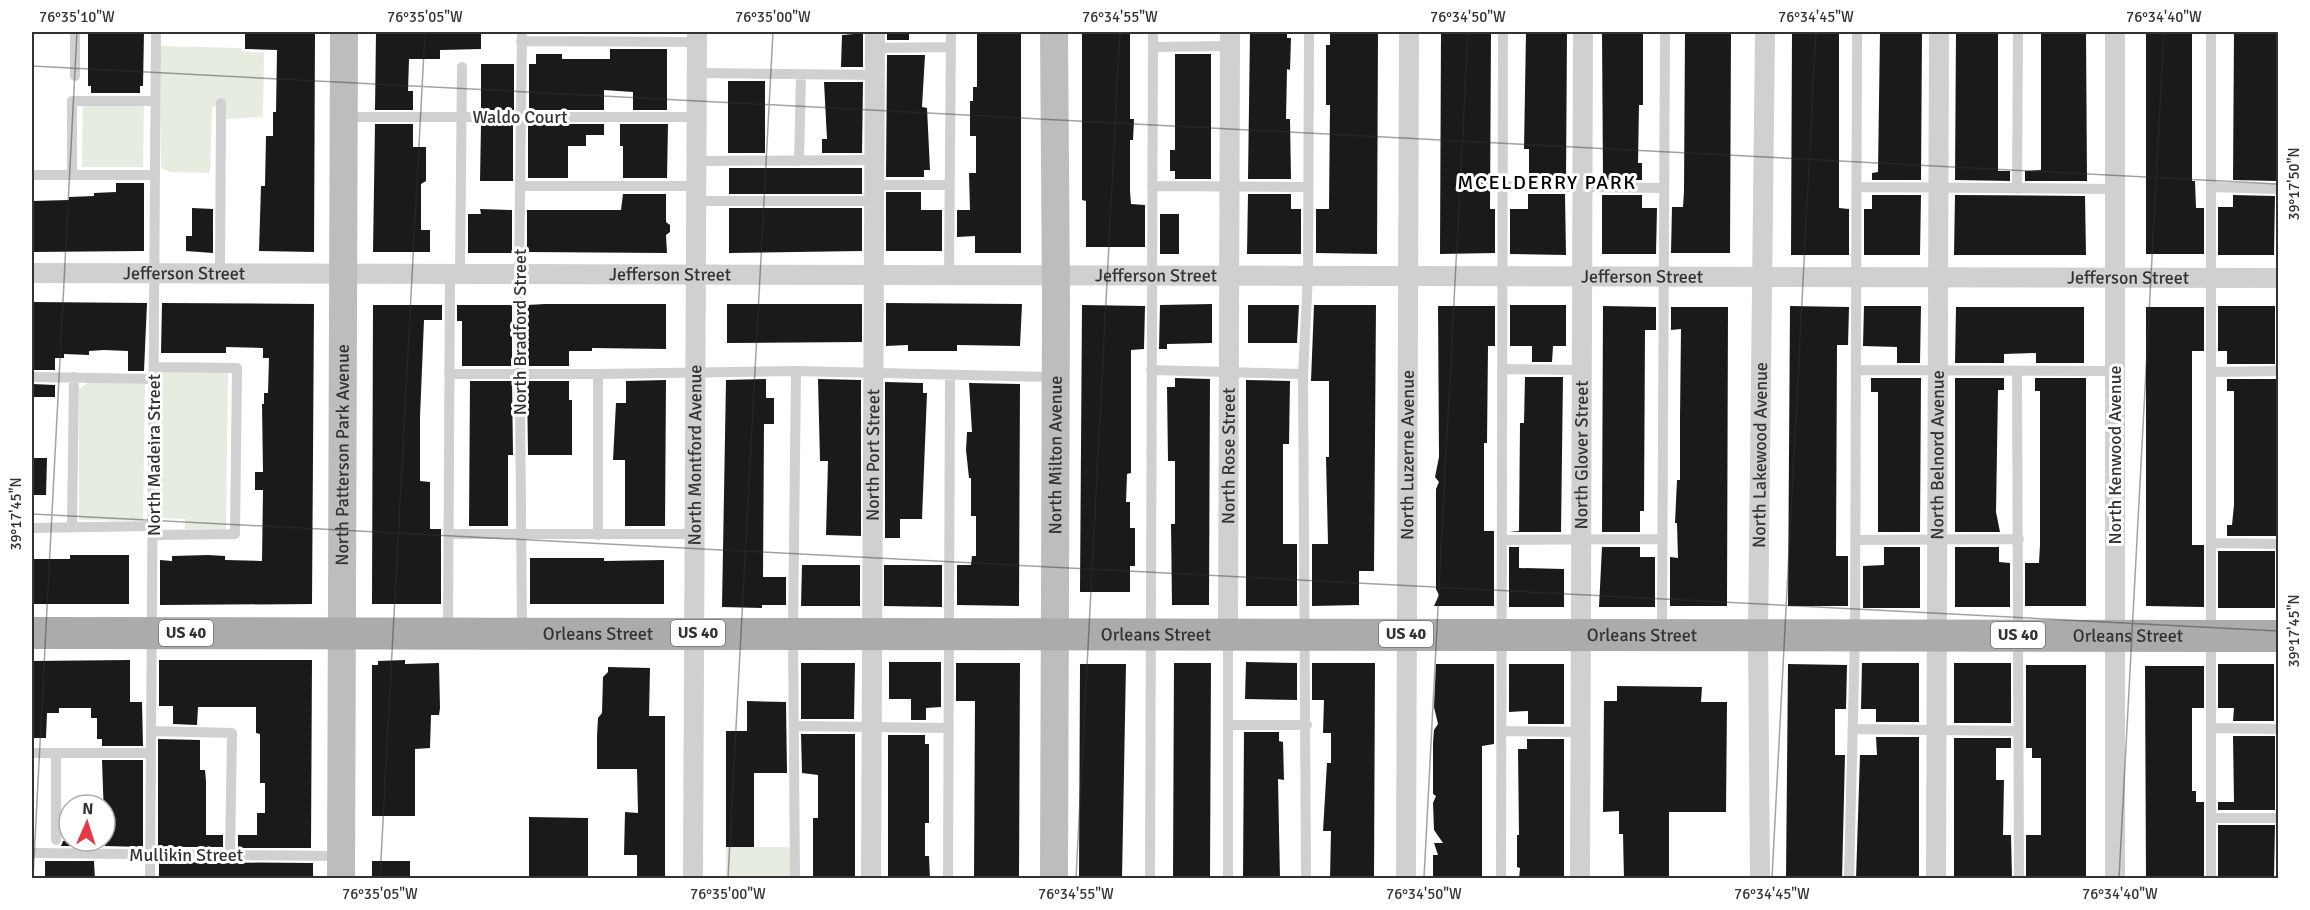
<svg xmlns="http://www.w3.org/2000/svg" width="2310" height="910" font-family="Signika,sans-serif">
<rect width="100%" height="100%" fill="#fff"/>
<path fill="#e6ecdf" d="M160,46l81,2 1,3 22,2 -1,64 -38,2 -1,-13 -12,1 -2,66 -39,-1 -10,-4z
M83,101h61l-1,66h-61z
M158,372h70l-2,157h-41v-10l-24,-1v-7l-5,-1z
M89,382l56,2 -2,137 -64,-1v-131z
M726,847h65v31h-65z"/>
<path fill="#1a1a1a" d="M88,32h56l-1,54h-3v7h-49v-7h-3z
M245,32h70l-1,220 -55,-1 2,-65h4l1,-50h7v-24h3l1,-62 -32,-1z
M376,32h105v17l-41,1v9h-31l-1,32h5v19h-38z
M854,32h9v35h-22l1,-32 12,-1z
M887,32h22v8h-22z
M977,32h44v221h-46v-17l-18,1v-27h13l-1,-37h7v-37h-6v-35h3v-14h4z
M1082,32h48v87h4l-1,21h-3v51l1,13 14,1v42h-59v-46l-4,-1z
M1250,32h37v6h4l-1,32 -3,-1 -1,50h4l1,60h-43z
M1334,32h44l-1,222 -61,-1v-44h13l1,-104h-4v-60h4v-11h4z
M1441,32h50l-1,177h5v44l-55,1z
M1526,32h41l-1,147h-37v-30h-5z
M1602,32h41v73h-4l-1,58h4v17h-39z
M1685,32h46l-1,221h-59l1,-46h11l1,-16z
M1792,32h47v176l10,1v46h-58z
M1880,32h42l-1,148h-49v-7l6,-1z
M1956,32h42v139h12v10l-55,-1z
M2041,32h45l1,149h-62v-10l16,-1z
M2146,32h46v149h3l1,27h8v46h-58z
M2234,32h42v149l-43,-1z
M610,49h57v61h-34v-18l-29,-2v20h-75v-46h7v-10h26v5h48z
M1175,54h36v125h-36v-8h-5v-21h5z
M887,55h38l-3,52 5,1 3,62h-6v7h-38z
M481,64h33v46h-33z
M728,81h37v72h-37z
M824,82h39l-1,71h-40v-14h5z
M375,124h38v23h13v34l-5,3v46h9v22h-57z
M481,124h32v57h-33z
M528,124h76v11h-18v11h-18v32h-40z
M620,124h48l-1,54h-44v-32h-3z
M729,168h133v26h-133z
M116,183h28v68l-112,1v-51l37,-1v-3l25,-1v-3l22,-1z
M886,192h35v18h21v41h-56z
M623,194h43v28l4,3v7l-4,3 1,18 -140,-1v-42h94z
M1248,194h43v15h10v45h-54z
M1528,194h37l1,61 -56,-1v-45h18z
M1602,195h40v13h15l-1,46h-54z
M1872,195h49l-1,60h-56v-46h8z
M1955,195l130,1 1,59h-132z
M2233,195l42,1 -1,59h-56v-48h15z
M192,208l21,1v44l-27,-2v-15h6z
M729,208h133v43l-133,2z
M480,209l32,1v43h-44v-39h13z
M1160,214h19v40h-19z
M32,302l115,1 -3,68h-16v-20l-24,-1 -15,1v4l-25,-1v4h-9v12h-23z
M162,303l152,1 -2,300 -152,1v-45l12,1v-5l36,-1 17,1v4l37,1 1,-71h-8v-18h8l-1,-68h2v-11h4l1,-35h-6v-10l-37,-1v6h-65z
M886,303l136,1 -2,42 -63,-1v6h-49v-6l-22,1z
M545,304h121v45l-74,-1v3h-23v15h-42v-61z
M727,304h135v38l-135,1z
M1212,304v39l-45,1v5h-8l1,-44z
M373,305h69v15h-18l-4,97v64l10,1v47h11v75h-69z
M457,305h55v61h-50v-45h-5z
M1082,305l63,1 -1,43 -13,1v123l-4,1 -1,28h4v26h5v38h-5v26h-50z
M1248,305h51l-2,38h-49z
M1314,305h62l-2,266h-15v34l-47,1v-62h16l-2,-87h3v-76h-18z
M1510,305h56v41h-13l-1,16h-20v-16h-22z
M1438,306h57v40h-7l-1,97h-3v88h10v75h-60l5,-11 -3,-6v-100l3,-7 -4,-5 4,-20z
M1603,306l53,1v23h-11l-1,181h-4v21h-38z
M1790,306l59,1 -1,38h-11l-1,211h12v50h-60z
M1864,306h57l-1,57h-23v-16l-34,-1z
M2218,306h57v58h-48v-13h-9z
M1671,307h57l-1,299h-57v-49l8,1 -1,-35h-2l2,-43h3v-63l1,-88 -10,1z
M1956,307h128v56h-48v-10l-32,1v9h-49z
M2146,307h58v44h-12v194h12v62l-58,-1z
M1525,377h38l-2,155h-52l10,-1 1,-108h4z
M1175,378l35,1 -1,226h-37l-1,-81h4v-63h-7l-1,-74h8z
M1871,378h50l-1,154h-42v-140h-7z
M1955,378h49v12h-6l-2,122 4,20h-45z
M2035,378h51v228h-61v-43h14l1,-18v-154h-5z
M766,379v19h8v26h-10l-1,153h23v28h-24v3l-40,-1 4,-227z
M818,379l43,1v156l-35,-1 2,-74h-8z
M2227,379h49v157h-49v-11h5l2,-20v-114h-7z
M666,380l-1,146h-40v-66h-12l3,-57h10v-22z
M1246,380l44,1 -1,63h-6v100h14v62h-51z
M470,381h42l1,74h-5v71h-39z
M527,381h42v19h3v55h-44z
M885,382l38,1v10h4l-5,126h-22v19h-15z
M969,383l51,1 -1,222 -62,-1v-40h14l1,-9h4v-40h-5v-38h-2l-3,-28 1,-18h5z
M32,384l23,1v12h-23z
M32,458h15l-1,37h-14z
M1509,547h10v21l45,1v38h-55z
M1602,547h38v10h15v50h-56z
M1884,547h36v61h-57v-42l21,-1z
M1955,547h44v15l11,1v44h-55z
M2218,551h57v57h-57z
M70,555h59v49h-97v-45h38z
M530,558h74v3l60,-1v44h-134z
M802,565h58v41h-59z
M884,565h58v42l-58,-1z
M130,660v42h12l1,44h-41v-7h-5v-21h-6v-10h-32v5h-12l-1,25h-14v-77z
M159,660h153l-1,188h-73v-13h19v-22h8v-30h-5v-49l-4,-1v-26h-58l-1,18 -24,-1v-18h-14z
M405,660v4l34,-1 1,45 -1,7h-8l-1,33 -15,1v67h-43v-151h6v-4z
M889,662h52v45l-15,1v12h-15v-21h-22z
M1246,662l51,1v37l-52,-1z
M801,663h54l-1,56h-53z
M956,663h64l-1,216h-45l1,-178h-19z
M1174,663h37l-1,216h-37z
M1312,663h63l-1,216h-44l1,-48h-8l4,-68h4v-30h-8l1,-33h-12z
M1862,663h57v59h-43v-13h-15z
M1954,663h57v60h-57z
M1080,664h46l-4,215h-43z
M1436,664h58v80l-12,2v131l-49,2v-24h5l-4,-12h9l-9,-13 -1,-27 3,-7 -3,-2v-51l1,-13 4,-6 -4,-17z
M1509,664h55v60h-36v-13l-19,1z
M1788,664l59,1 -1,44h-11v46h10l-3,124h-56z
M2218,664h56v57h-41l1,-13h-16z
M2026,665h60v214h-60v-44h15v-77h-9v-10h-6z
M2145,666h59v42h-12v83h4v11h8v77h-58z
M608,667l42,1 -1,48h16v161h-28v-22h-13l1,-43 13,1 -1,-44h-40v-33l1,-18 4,-5 1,-36 5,-5z
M1617,686l85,1 -1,15h26l-1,110h-57v67h-45l-1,-45h-4v-23l-16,1 1,-111h13z
M747,701l39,1 1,71h-33v74h-28v-116h21z
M1244,732h35v9l4,1 1,38 -6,-1 2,100h-37z
M801,734h54v145h-42v-61h5v-43l-16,-2z
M888,735h37v9h4v79h-4v33h4l1,23h-42z
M2233,736h42v74h-57v-8h16z
M1876,737h43v142h-63l4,-124h17z
M1954,738h57v10h-15v32h8l-1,55h8l1,44h-58z
M158,739l42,1v30h5l1,11v54h17v12h-65z
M1527,739h37v140h-45l1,-11 -3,-1v-32h2l-1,-86h9z
M102,760h41v87l-38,-1z
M529,817l59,1v61h-59z
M2218,825h57l-1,54h-56z
M63,841h31v5h-33z
M45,861h49l1,18h-50z
M372,861h38v18h-38z
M159,862l154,1v16h-154z"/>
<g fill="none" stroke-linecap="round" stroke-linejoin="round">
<path stroke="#d0d0d0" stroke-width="10" d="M75,32v44
M522,32l-3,243 3,355
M521,41l176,1
M1153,47l77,-1
M875,48l76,-1
M697,73l178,2
M344,117h353
M697,161l177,-1
M799,161l2,-87
M32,175h123
M72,175v-74h84
M874,185h76
M520,186h176
M1152,186l155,1
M1503,186l161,2
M1857,187l258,2
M2212,187l66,2
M2017,189l1,-157
M696,201h178
M220,274l1,-171
M460,275l2,-208
M949,275l2,-243
M1502,369l80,1
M1151,370l152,4
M1856,370l259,1
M2017,371l2,507
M2212,372l66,-1
M449,374h149v161
M598,374l198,-3 257,6
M32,377l121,2
M72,527l2,-150
M32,528l121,-2
M449,534h245
M153,535l82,-1 2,-166 -83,-1
M1502,540l158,-1
M1856,540l163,-1
M2213,543l65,1
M448,630l2,-356
M1662,631l3,-599
M1228,725h79
M794,726l155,2
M2212,728l66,1
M1853,729l164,2
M152,731l80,2 -2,122
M1502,731l78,1
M32,753h119
M2211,818h67
M56,840v-87
M32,853l308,3
M150,878l6,-846
M795,878l-2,-245 3,-262
M948,878l2,-502
M1150,878l3,-846
M1228,878v-242
M1306,878l-3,-504 5,-98 1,-244
M1501,878l2,-846
M1849,878l6,-243 2,-603
M2211,878v-846"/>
<g stroke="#d0d0d0" stroke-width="20">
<path id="s1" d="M32,273l2246,5"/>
<path id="s2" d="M1228,634l2,-602"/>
<path id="s3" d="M693,878l4,-846"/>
<path id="s4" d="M871,878l4,-846"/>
<path id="s5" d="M1406,878l3,-846"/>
<path id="s6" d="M1580,878l3,-846"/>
<path id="s7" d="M1760,878l-2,-244 7,-602"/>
<path id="s8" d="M1936,878l3,-846"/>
<path d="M2115,878v-846"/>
</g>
<g stroke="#bdbdbd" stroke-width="28">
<path id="s9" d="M341,878l3,-846"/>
<path id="s10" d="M1054,878l2,-579 -2,-267"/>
</g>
<path stroke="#ababab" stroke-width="32" id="s11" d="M32,633l2246,3"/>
</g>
<path fill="none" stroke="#333" stroke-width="1.5" stroke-opacity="0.45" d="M32,66l2246,118M32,514l2246,117M33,878l44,-846M380,878l45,-846M728,878l45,-846M1076,878l44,-846M1424,878l44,-846M1772,878l44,-846M2119,878l45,-846"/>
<g text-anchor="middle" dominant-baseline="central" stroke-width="6" stroke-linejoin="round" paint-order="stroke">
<g fill="#fff" stroke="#707070" stroke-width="1.5">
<rect x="159" y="620" width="54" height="26" rx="4.5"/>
<rect x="671" y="620" width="54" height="26" rx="4.5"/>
<rect x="1379" y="621" width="54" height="26" rx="4.5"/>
<rect x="1991" y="622" width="54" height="26" rx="4.5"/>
</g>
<g font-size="16" font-weight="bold" fill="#333">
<text x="186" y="633">US 40</text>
<text x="698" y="633">US 40</text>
<text x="1406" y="634">US 40</text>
<text x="2018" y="635">US 40</text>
</g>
<g font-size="18" fill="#333" stroke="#fff">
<text x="520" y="117">Waldo Court</text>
<text stroke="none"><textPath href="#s1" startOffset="152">Jefferson Street</textPath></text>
<text stroke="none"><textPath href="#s1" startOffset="638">Jefferson Street</textPath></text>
<text stroke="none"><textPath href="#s1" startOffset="1124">Jefferson Street</textPath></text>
<text stroke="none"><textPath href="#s1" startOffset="1610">Jefferson Street</textPath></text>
<text stroke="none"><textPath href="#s1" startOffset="2096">Jefferson Street</textPath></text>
<text transform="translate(520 332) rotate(-90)">North Bradford Street</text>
<text transform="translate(154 455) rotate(-90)">North Madeira Street</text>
<text stroke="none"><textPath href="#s9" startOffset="423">North Patterson Park Avenue</textPath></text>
<text stroke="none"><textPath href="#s3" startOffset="423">North Montford Avenue</textPath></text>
<text stroke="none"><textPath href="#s4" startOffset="423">North Port Street</textPath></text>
<text stroke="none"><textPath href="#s10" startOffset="423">North Milton Avenue</textPath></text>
<text stroke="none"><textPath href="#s2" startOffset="178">North Rose Street</textPath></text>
<text stroke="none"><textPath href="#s5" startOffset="423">North Luzerne Avenue</textPath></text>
<text stroke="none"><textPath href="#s6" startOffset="423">North Glover Street</textPath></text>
<text stroke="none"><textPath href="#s7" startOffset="423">North Lakewood Avenue</textPath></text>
<text stroke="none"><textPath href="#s8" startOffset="423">North Belnord Avenue</textPath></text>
<text transform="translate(2115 455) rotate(-90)">North Kenwood Avenue</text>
<text stroke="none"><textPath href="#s11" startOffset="566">Orleans Street</textPath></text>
<text stroke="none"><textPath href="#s11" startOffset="1124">Orleans Street</textPath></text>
<text stroke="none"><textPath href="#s11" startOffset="1610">Orleans Street</textPath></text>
<text stroke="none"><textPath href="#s11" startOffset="2096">Orleans Street</textPath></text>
<text x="186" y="855">Mullikin Street</text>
</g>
<g font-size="20" letter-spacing="1.5" fill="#000" stroke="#fff">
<text x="1547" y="182">MCELDERRY PARK</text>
</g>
</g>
<rect width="2310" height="910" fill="none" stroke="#ffffff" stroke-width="66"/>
<g transform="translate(87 823) rotate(3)"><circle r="28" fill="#ffffff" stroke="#adadad" stroke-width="1.5"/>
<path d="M0-4.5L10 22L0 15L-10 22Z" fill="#e63946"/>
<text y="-9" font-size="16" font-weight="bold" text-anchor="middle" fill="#333333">N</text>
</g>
<rect x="33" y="33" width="2244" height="844" fill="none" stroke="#333" stroke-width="2"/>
<g font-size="15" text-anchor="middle" fill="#333">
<text x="77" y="22">76°35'10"W</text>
<text x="425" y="22">76°35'05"W</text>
<text x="773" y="22">76°35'00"W</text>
<text x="1120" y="22">76°34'55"W</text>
<text x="1468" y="22">76°34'50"W</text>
<text x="1816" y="22">76°34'45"W</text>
<text x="2164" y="22">76°34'40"W</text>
<text transform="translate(2294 184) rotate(-90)" y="5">39°17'50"N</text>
<text transform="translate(16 514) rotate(-90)" y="5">39°17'45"N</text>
<text transform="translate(2294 631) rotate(-90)" y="5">39°17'45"N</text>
<text x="380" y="899">76°35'05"W</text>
<text x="728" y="899">76°35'00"W</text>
<text x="1076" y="899">76°34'55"W</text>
<text x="1424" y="899">76°34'50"W</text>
<text x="1772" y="899">76°34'45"W</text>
<text x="2120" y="899">76°34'40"W</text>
</g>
</svg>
